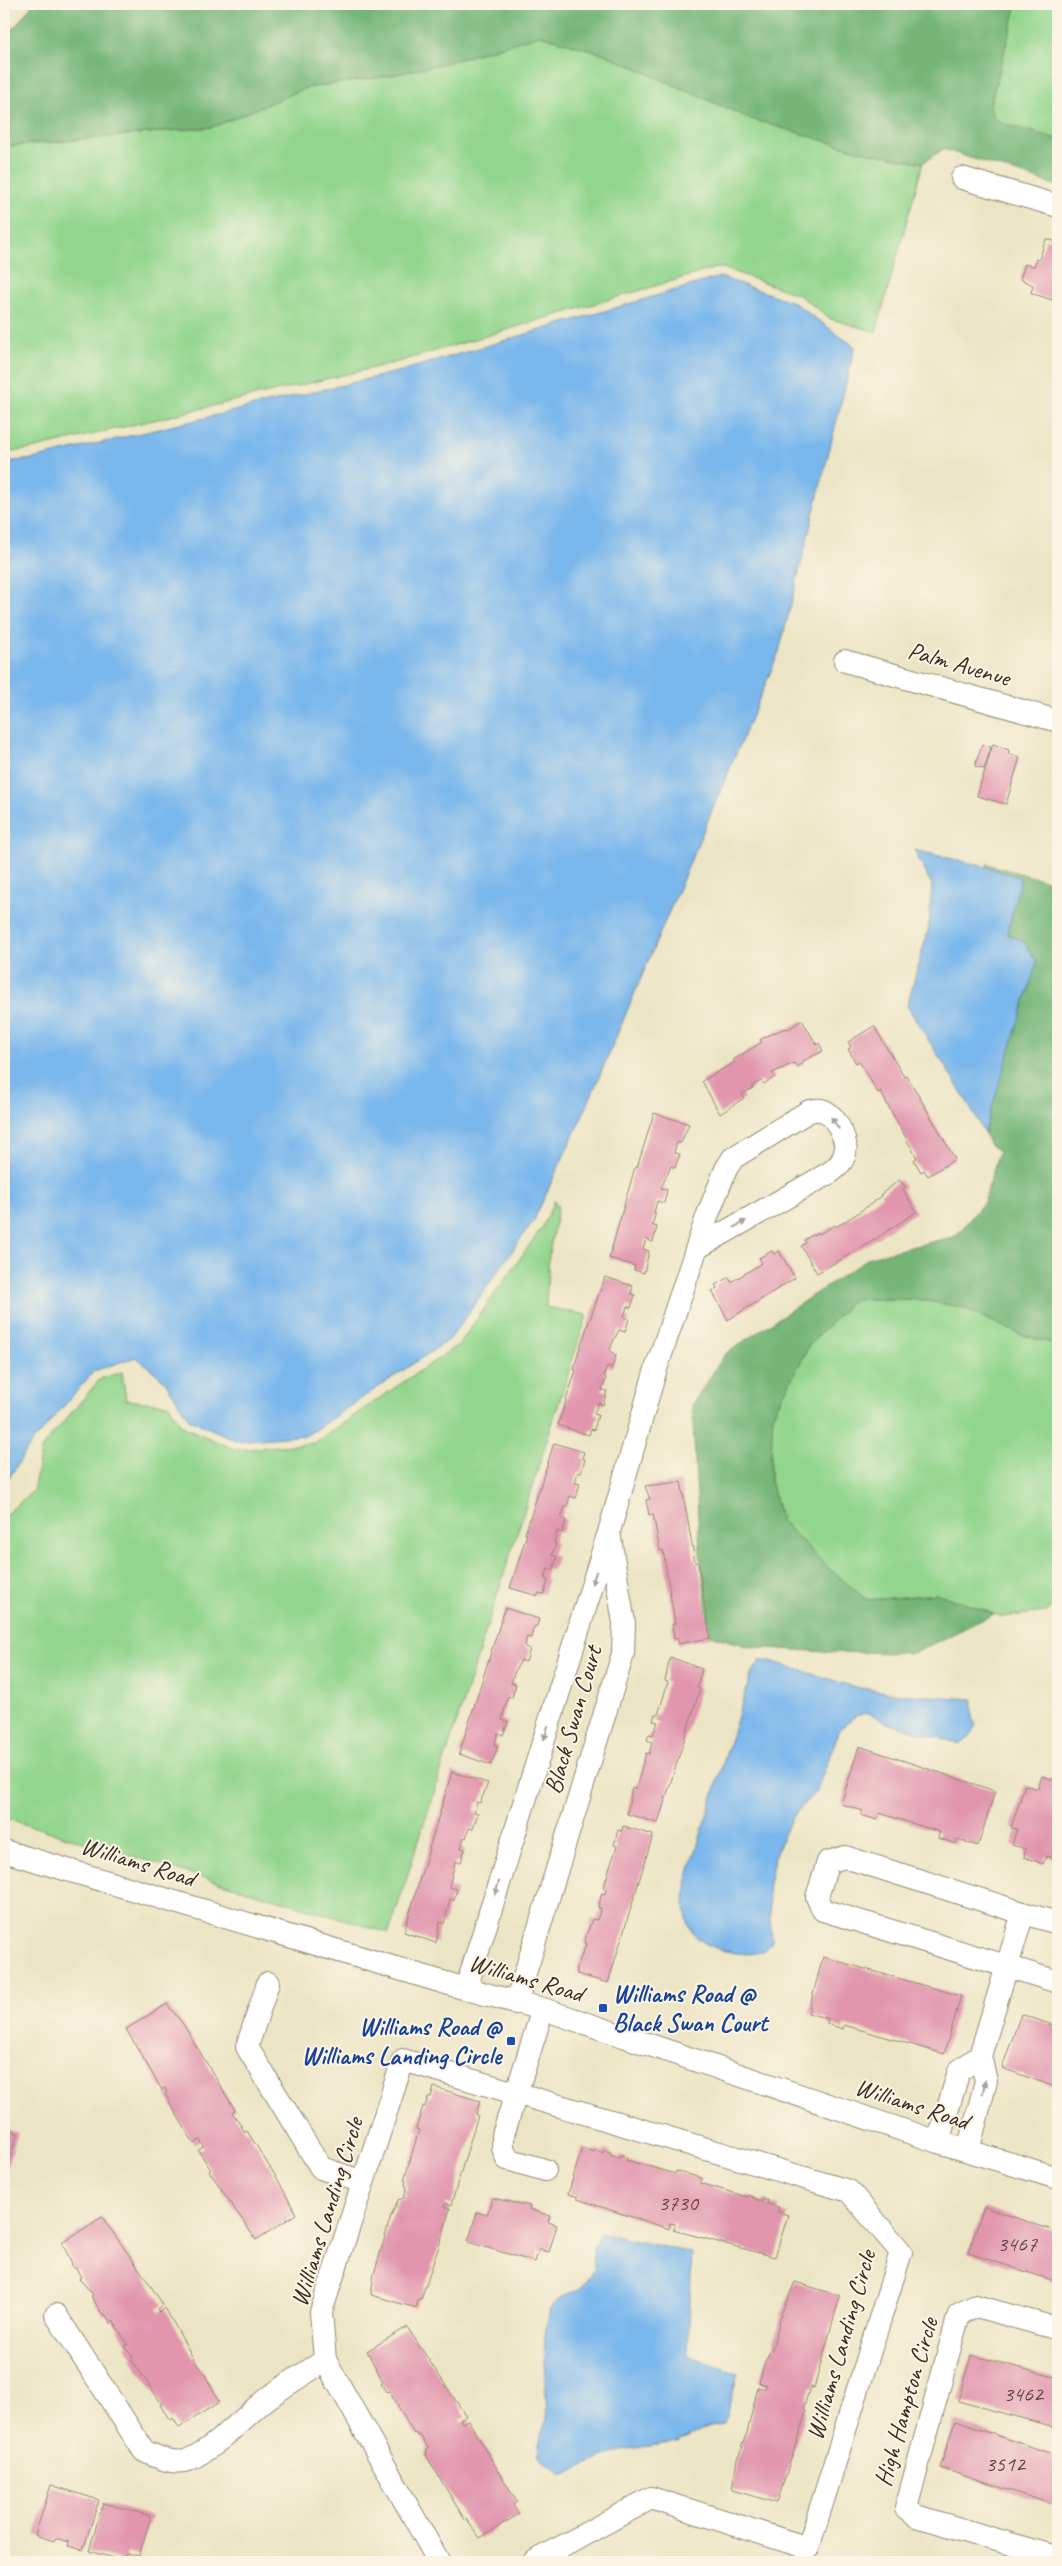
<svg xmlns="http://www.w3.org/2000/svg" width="1062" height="2566" font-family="Caveat,sans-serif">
<rect width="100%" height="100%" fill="#fcf5e5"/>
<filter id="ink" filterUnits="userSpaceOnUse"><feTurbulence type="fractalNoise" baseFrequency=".02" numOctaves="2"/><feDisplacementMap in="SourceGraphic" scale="10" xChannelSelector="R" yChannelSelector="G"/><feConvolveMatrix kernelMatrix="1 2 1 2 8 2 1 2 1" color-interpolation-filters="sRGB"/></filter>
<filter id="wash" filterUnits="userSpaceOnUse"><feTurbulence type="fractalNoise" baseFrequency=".0096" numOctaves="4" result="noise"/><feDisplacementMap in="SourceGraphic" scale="20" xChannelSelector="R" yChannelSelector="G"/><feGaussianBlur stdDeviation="1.12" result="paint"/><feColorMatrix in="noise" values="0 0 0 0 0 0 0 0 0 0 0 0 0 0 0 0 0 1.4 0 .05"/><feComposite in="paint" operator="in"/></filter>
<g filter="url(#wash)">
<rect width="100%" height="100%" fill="#ece5c5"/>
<path fill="#92d58d" stroke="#668056" d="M1017,4h41v135l-57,-16 -9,-8 -2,-10z
M540,35l64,19 147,65 109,32 63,12 -47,169 -45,-13 -32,-24 -76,-27h-7l-318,94 -367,87 -27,4v-306l209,-20 93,-39 82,-12 61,-14z
M554,1201l4,6 -9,47 -3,53 41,8 -198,618 -385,-115v-302l29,-25 9,-44 58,-68 22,-7 4,28 42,4 14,22 54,24 78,-7 145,-99 84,-118z
M854,1299h62l45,8 58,27 39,11v257l-12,10 -44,5 -64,-23 -71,6 -42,-35 -44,-45 -11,-39 3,-67 37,-70z"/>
<path fill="#75b678" stroke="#58704b" d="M33,4h984l-27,101 3,10 8,8 57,16v47l-115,-37 -20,14 -63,-12 -109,-32 -147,-65 -64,-19 -91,27 -61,14 -82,12 -93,39 -209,19v-106z
M987,864l71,20v461l-39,-11 -58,-27 -45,-8h-61l-45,45 -37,70 -3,67 11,39 44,45 42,35 71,-6 56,20 -80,39 -87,-1 -77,-5 -40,-12 -10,-83 -8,-147 33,-51 145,-97 86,-21 28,-34 15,-51 -9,-6 -6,-12 53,-171 -14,-21 -16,-6 14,-57 -34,-11z"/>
<path fill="#7ab7ec" stroke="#5a7085" d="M720,277l73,25 62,45 -76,305 -193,456 -52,112 -84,119 -143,96 -70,6 -48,-22 -24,-38 -29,-24 -42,14 -64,74 -26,41v-1024l29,-3 368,-88z
M914,850l73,17 34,11 -14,56 16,7 14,21 -53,171 -19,-35 -58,-92 22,-79 3,-42z
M760,1661h11l84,26 44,7 74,5v20l3,6 -6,12 -9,7 -71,-20 -22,-11 -13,3 -15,13 -23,61 -25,27 -16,35 -8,36 4,54c-3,3 -8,9 -12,10 -18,6 -62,-4 -70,-24 -7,-17 -5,-31 -3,-49l64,-205z
M600,2233l92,20 -4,102 50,19 -14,49 -17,4 -29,15 -57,8 -59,25 -23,-19 -1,-12 9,-25 -3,-58 1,-28 5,-24 9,-10 23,-12 12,-18 -1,-20z"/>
<g id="blocks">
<path fill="#e196ae" d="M1046,239l12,3v50l-3,-1 -3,9 -21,-7 2,-8 -13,-6 5,-15 9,2 2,-7 3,1z
M982,744l9,3 -7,22 -9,-3z
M993,744l16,6 -1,4 12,3 -14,47 -29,-8z
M802,1020l15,25 2,-2 4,8 -20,10 1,2 -7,4 -3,-4 -22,10 3,4 -11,7 -3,-3 -9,5 1,2 -11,6 2,4 -24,16 -18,-33 33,-19 -2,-2 29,-18 -2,-2 5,-3 20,-9 3,1z
M874,1026l30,51 2,-2 10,16 39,68 -27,17 -4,-6 -3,2 -7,-12 3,-2 -37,-67 -2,2 -19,-32 -3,2 -8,-14 3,-1 -3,-6z
M654,1113l35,11 -8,19 -4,-1 -3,11 6,1 -5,14 -4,-2 -10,22 6,2 -3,13 -7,-2 -3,12h2l-4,12 5,2 -4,15 -7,-3 -3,10 6,2 -5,22 -10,-3 1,-4 -26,-8 26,-91 2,1z
M900,1180l5,7 -2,2 13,23 -48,32 -51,29 -16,-27 5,-3 -2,-3 14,-8 1,2 16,-9 1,2 22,-14 24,-17 -1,-2z
M772,1251l2,3 5,-3 16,27 -67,42 -16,-29 5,-3 -2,-3 14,-8 2,5 10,-6 21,-13 -3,-5z
M605,1277l28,9 -2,8 4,1 -4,13 -4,-2 -3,11 5,2 -4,13 -6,-2 -7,14 -2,7 6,4 -4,13 -5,-2 -3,9 2,3 -4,12 5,1 -4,14 -5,-2 -4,11 4,1 -4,15 -3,-1 -2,6 -31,-10 18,-55h-2l5,-20z
M554,1443l30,9 -2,6 3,1 -4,14 -3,-1 -3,11 5,1 -4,14 -6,-2 -3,11h-2l-4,11 5,2 -4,13 -5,-2 -3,12h2l-4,12 5,2 -4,13 -5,-2 -3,11 3,1 -4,14 -5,-1 -1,3 -28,-8 17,-54h-2z
M681,1482l14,80h3l12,76 -32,6v-6l-4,1 -2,-15h3l-12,-74 -3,1 -7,-37 -4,1 -3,-15 4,-1 -5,-13z
M505,1608l34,11 -2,7 -3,1 -3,11 -4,-1 -2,10 5,2 -4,13 -5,-2 -6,11 -4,12 5,1 -4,14 -4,-2 -6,24 6,2 -5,13 -5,-2 -4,12 4,1 -7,19 -32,-11z
M670,1657l32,12 -5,18 3,2 -42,134 -31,-9 5,-26 4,1 10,-36 3,1 3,-12 -5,-2 2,-6 4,1 5,-13 -5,-1 2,-7 3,1 10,-33 -3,-1z
M859,1746l136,45 -17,55 -21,-7 -1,5 -18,-6 2,-6 -61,-19 -2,7 -16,-5 2,-4 -22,-7z
M452,1772l36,11 -8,20 -3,-1 -3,10 4,1 -5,16 -4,-1 -3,10 -2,-1 -3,11 4,1 -4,13h-6l-6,25 8,2 -3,11 -4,-1 -6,25 -4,-2 -4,21 -32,-11z
M1042,1776l16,5v78l-12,-3 -3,8 -19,-7 2,-8 -14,-4 5,-16 -6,-1 14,-43 13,4z
M623,1826l30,9 -45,148 -31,-9v-7l9,-23 -2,-1 8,-24 5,1 4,-12h-3l4,-15 3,1 1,-5 -3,-1 14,-42 -3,-1 4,-15 4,1z
M823,1957l138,39 -17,58 -100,-29 -1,4 -16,-5 1,-5 -20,-6z
M167,2004l16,20 52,86 -3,2 13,20 2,-1 31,49 18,34 -40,26 -47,-69 2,-1 -13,-20 6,-3 -4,-7 -6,4 -29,-50 2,-2 -2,-4 -3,2 -36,-61z
M1021,2014l37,13v61l-56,-20z
M434,2087l46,14 -4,13 2,1 -27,90 -5,-2 -2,3 6,2 -7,26 -22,65h-3l-2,9 -45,-13 3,-21 17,-58 7,-16 6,-2 3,-12 -2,-1 1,-4 -2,-1 15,-50 -3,-1 7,-23 2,1 3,-10h3z
M4,2128l14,5 -13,39 -1,-1z
M582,2148l12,4 1,-2 8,3 1,-3 7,2 -1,3 10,3v-3l7,2 -1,3 50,14v-3l26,7 -2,5 47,14 1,-2 14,7 1,-3 5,2 -1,3 12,3 -1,5 10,3 -13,42 -102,-27 2,-6 -5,-1 -1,6 -92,-30 1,-2 -10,-3z
M492,2198l38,8 -1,3 21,7 -2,6 9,3 -8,27 -10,-3 -4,13 -67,-20 9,-30 10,3z
M984,2207l74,25v50l-90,-29z
M102,2217l47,66 14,22 -6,4 2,3 6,-4 31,55 8,10 15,29 -40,26 -6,-10 -3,2 -7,-10 -3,-5 2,-1 -31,-45 2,-1 -8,-12 3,-1 -15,-24 -2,2 -6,-9 -2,1 -12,-19 2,-1 -14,-17 2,-1 -5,-9 -2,1 -4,-5 2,-1 -10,-20z
M795,2282l45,14 -26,92 -3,-1 -3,6 -4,14 2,5 -29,91 -45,-13 5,-31 6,-12 -2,-1 6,-13 11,-46 7,2 1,-4 -7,-2 6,-22 8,-15 9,-34z
M407,2327l59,89 -6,3 2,4 6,-3 49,82 -4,3 6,9 -39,24 -14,-19 -1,1 -39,-65 2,-7 -8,-13 -2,1 -2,-3 -2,1 -25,-43 -3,1 -5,-8 2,-2 -16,-31z
M971,2355l87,23v50l-100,-27z
M955,2421l103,35v50l-118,-38z
M51,2485l48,15 -16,50 -15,-4 1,-4 -14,-4 -1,3 -19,-6z
M103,2503l48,13 -12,40 -13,-3 -2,8 -35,-10z"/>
</g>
</g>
<g filter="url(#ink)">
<use href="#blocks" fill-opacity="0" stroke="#948872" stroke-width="1"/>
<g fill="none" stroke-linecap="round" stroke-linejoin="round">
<defs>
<path id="minor" d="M962,178l96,28
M845,661l213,60
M4,1851l462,138 77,20 395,133 120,36
M1023,1913l-178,-56 -17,5 -11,35 6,13 235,72
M268,1983l-21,64 74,121 42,14
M466,1989l141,-451
M516,2003l107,-349 1,-31 -15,-91 46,-160 53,-158 18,-45 7,-11 76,-47c3,0 8,-2 12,-1 14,3 27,30 24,43 -2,9 -8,14 -14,19l-134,76
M543,2009l-40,126v13l4,11 38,11
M980,2056l43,-143 35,10
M938,2142l21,-71 21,-15 6,25 -18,70
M56,2315l88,136c12,6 30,14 44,9 26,-11 54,-41 76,-59 19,-15 41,-27 61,-41
M1058,2329l-82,-23 -17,8 -53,194 10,8 142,42
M439,2562l-114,-202 -4,-48 82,-252 446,131 52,61 -93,296 -157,-50 -117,64"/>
</defs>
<use href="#minor" stroke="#948872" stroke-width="24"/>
<use href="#minor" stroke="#fff" stroke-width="22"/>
</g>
<defs><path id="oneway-solid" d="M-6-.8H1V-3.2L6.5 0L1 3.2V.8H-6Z" transform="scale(1.25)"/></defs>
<g fill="#a79f9a">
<use href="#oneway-solid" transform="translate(835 1123) rotate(-124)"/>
<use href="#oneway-solid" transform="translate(740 1224) rotate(-29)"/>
<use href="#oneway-solid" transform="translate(594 1578) rotate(107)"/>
<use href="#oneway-solid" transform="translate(546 1733) rotate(107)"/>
<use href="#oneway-solid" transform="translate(497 1888) rotate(107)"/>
<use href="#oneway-solid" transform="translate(984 2087) rotate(-79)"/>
</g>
</g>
<g fill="#1a4fb4" stroke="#fcf5e5" stroke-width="2">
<rect x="598" y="2003" width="10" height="10" rx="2.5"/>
<rect x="506" y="2036" width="10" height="10" rx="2.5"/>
</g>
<g text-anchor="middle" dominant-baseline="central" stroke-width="4" stroke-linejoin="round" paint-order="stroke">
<g font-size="22" fill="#644542">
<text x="678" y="2203">3730</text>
<text x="1017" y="2244">3467</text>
<text x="1023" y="2394">3462</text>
<text x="1005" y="2464">3512</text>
</g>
<g font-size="25" fill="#3b2a1e" stroke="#fcf5e5">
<text transform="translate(959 664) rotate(16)">Palm Avenue</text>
<text transform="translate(573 1720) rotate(-74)">Black Swan Court</text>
<text transform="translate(138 1862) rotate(17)">Williams Road</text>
<text transform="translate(526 1978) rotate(16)">Williams Road</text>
<text transform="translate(912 2104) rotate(18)">Williams Road</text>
<text transform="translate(327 2212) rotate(-73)">Williams Landing Circle</text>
<text transform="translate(841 2345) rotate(-74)">Williams Landing Circle</text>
<text transform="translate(906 2402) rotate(-74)">High Hampton Circle</text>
</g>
<g font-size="25" font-weight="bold" fill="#164399" stroke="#fcf5e5" text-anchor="start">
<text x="613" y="1994">Williams Road @<tspan x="613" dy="29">Black Swan Court</tspan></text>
<text x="501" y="2027" text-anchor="end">Williams Road @<tspan x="501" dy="29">Williams Landing Circle</tspan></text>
</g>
</g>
<rect width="1062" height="2566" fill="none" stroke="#fcf5e5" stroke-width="20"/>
</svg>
